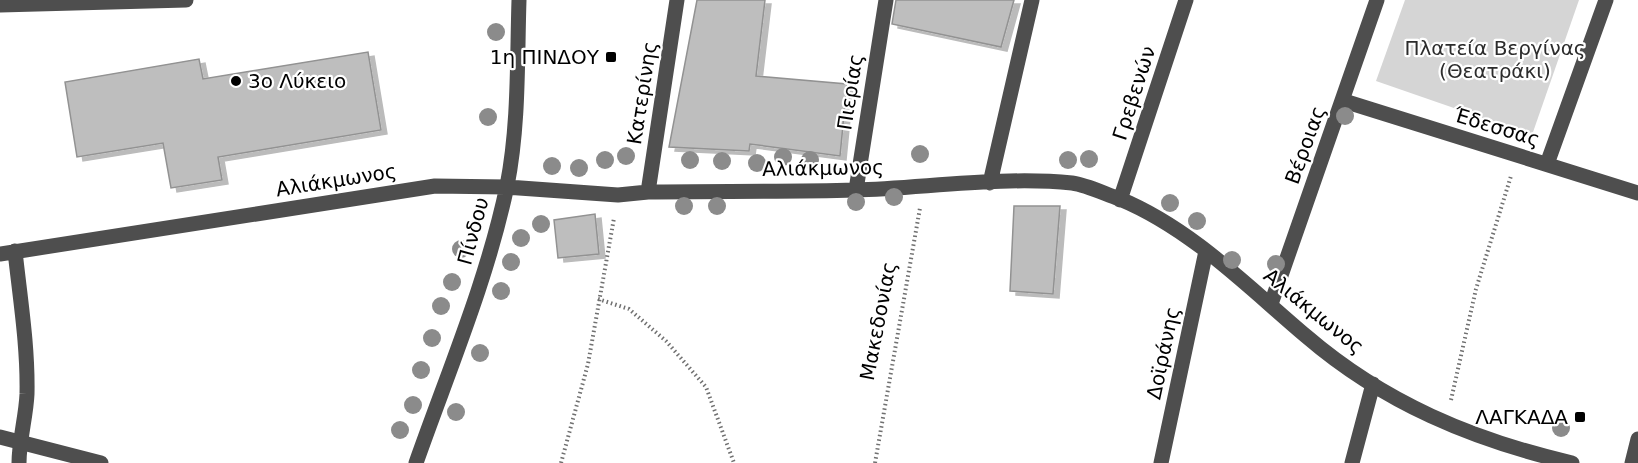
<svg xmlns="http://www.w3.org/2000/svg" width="1638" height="463" font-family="'DejaVu Sans',sans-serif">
<defs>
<filter id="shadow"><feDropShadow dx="6" dy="4" stdDeviation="0" flood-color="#0004"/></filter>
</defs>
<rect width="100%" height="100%" fill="#fff"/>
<path fill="#d5d5d5" d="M1405,0h174l-47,135 -156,-54z"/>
<path fill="#bebebe" stroke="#929292" stroke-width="1.5" filter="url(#shadow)" d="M697,0h68l-9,76 91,8 -7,72 -90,-12 -1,7 -80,-4z
M896,0h118l-13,47 -109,-23z
M368,52l13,78 -163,27 4,23 -51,8 -8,-45 -86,14 -12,-75 134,-23 4,20z
M1014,206h46l-7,88 -43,-3z
M595,214l4,40 -41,4 -4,-38z"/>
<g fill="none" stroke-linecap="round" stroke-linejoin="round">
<path stroke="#707070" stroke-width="4" stroke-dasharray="1.5 3" stroke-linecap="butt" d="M598,299l31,10 37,32 40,46 28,76
M1451,400l25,-111 35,-113
M561,463l27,-99 26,-146
M875,463l45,-255"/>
<path stroke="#4e4e4e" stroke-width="15" d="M0,5l186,-5
M1344,101l294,92
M1547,164l59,-164
M990,183l42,-183
M856,190l30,-190
M648,192l29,-192
M1120,200l66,-200
M15,251c5,47 13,95 12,143 -1,23 -8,46 -8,69
M0,254l435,-68 71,1 112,8 30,-3c69,-1 138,0 207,-2 69,-2 148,-14 217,-7 15,2 33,11 48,16 72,30 128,88 186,137 78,67 167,104 266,127
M1271,304l106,-304
M0,437l101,26
M416,463c32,-91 71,-182 91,-277 12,-61 10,-124 12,-186
M1161,463l45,-212
M1352,463l21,-79
M1632,463l6,-24"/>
</g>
<g fill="#8b8b8b">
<circle cx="496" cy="32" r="9"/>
<circle cx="1345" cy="116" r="9"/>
<circle cx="488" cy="117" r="9"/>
<circle cx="920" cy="154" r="9"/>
<circle cx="626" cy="156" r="9"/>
<circle cx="783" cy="157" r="9"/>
<circle cx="1089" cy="159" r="9"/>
<circle cx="605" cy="160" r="9"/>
<circle cx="690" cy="160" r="9"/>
<circle cx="810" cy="160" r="9"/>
<circle cx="1068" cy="160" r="9"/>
<circle cx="722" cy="161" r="9"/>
<circle cx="757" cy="163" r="9"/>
<circle cx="552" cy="166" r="9"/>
<circle cx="579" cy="168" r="9"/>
<circle cx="894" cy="197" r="9"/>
<circle cx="856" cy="202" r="9"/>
<circle cx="1170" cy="203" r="9"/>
<circle cx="684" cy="206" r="9"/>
<circle cx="717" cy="206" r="9"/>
<circle cx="1197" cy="221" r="9"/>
<circle cx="541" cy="224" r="9"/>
<circle cx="521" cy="238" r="9"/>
<circle cx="461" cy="249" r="9"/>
<circle cx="1232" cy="260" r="9"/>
<circle cx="511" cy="262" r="9"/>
<circle cx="1276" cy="264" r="9"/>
<circle cx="452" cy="282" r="9"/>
<circle cx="501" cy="291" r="9"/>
<circle cx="441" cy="306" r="9"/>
<circle cx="432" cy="338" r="9"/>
<circle cx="480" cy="353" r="9"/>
<circle cx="421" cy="370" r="9"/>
<circle cx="413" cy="405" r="9"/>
<circle cx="456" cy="412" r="9"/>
<circle cx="1561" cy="428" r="9"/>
<circle cx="400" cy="430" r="9"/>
</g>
<g fill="#000" stroke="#fff" stroke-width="2">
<rect x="605" y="51" width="12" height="12" rx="3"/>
<circle cx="236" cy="81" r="6"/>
<rect x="1574" y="411" width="12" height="12" rx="3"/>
</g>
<g text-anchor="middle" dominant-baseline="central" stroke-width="4.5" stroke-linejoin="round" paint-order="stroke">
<g font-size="20" fill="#2c2c2c" stroke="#fff">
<text x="1495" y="48">Πλατεία Βεργίνας<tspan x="1495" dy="23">(Θεατράκι)</tspan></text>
</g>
<g font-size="20" fill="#000" stroke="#fff" text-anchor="end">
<text x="599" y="57">1η ΠΙΝΔΟΥ</text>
<text x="248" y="81" text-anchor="start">3ο Λύκειο</text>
<text x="1568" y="417">ΛΑΓΚΑΔΑ</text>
</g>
<g font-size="20" fill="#000" stroke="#fff">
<text transform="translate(850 92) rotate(-81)">Πιερίας</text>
<text transform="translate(642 93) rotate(-81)">Κατερίνης</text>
<text transform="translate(1134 93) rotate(-72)">Γρεβενών</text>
<text transform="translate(1497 127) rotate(17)">Έδεσσας</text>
<text transform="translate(1305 145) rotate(-70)">Βέροιας</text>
<text transform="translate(823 168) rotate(-1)">Αλιάκμωνος</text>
<text transform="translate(336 180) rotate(-9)">Αλιάκμωνος</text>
<text transform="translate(473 231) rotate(-75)">Πίνδου</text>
<text transform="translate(1314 311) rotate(39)">Αλιάκμωνος</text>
<text transform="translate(878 321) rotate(-79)">Μακεδονίας</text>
<text transform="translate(1163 353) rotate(-78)">Δοϊράνης</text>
</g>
</g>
</svg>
